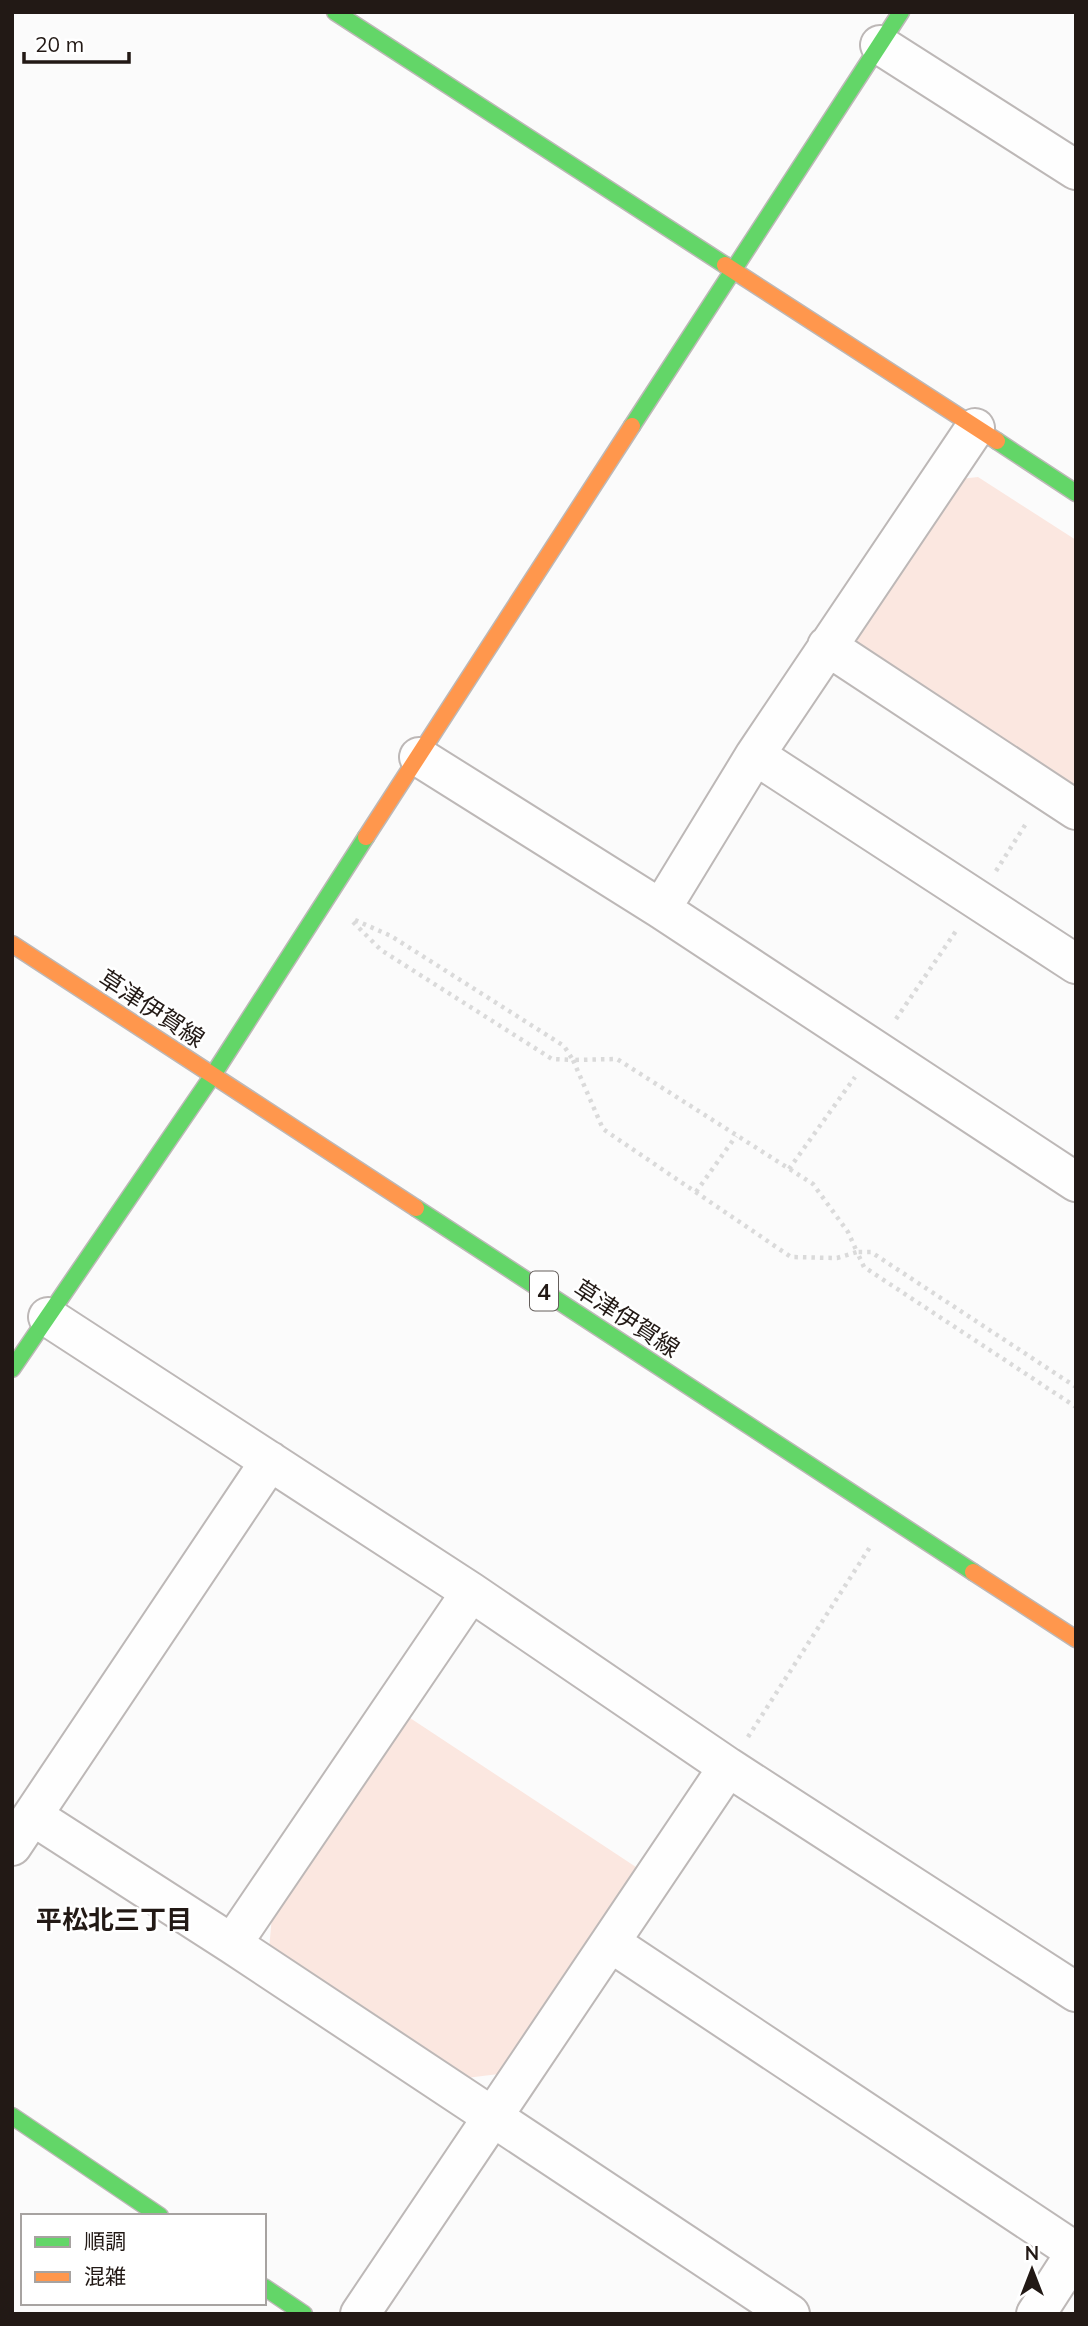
<svg xmlns="http://www.w3.org/2000/svg" width="1088" height="2326" font-family="Mulish,'Noto Sans JP',sans-serif">
<rect width="100%" height="100%" fill="#fbfbfb"/>
<path fill="#fbe7e0" d="M978,477l98,63v259l-223,-153 107,-167z
M407,1716l232,153 -140,205 -33,4 -197,-128 3,-35z"/>
<g fill="none" stroke-linecap="round" stroke-linejoin="round">
<defs>
<path id="street" d="M880,45l196,125
M827,646l249,164
M755,755l321,209
M419,757l242,152 415,273
M661,909l94,-154 220,-327
M48,1317l423,275 257,175 348,225
M33,1816l199,128 558,370
M12,1846l258,-385
M611,1943l465,309 -40,62
M232,1944l239,-352
M360,2314l368,-547"/>
<path id="fast" d="M335,12l390,253
M632,426l269,-414
M997,441l79,52
M416,1208l557,364
M12,1369l201,-294 153,-238
M12,2116l148,100
M264,2287l40,27"/>
<path id="slow" d="M725,265l272,176
M366,837l266,-411
M12,944l404,264
M973,1572l103,67"/>
</defs>
<use href="#street" stroke="#bdb8b7" stroke-width="42"/>
<use href="#fast" stroke="#bdb8b7" stroke-width="19"/>
<use href="#slow" stroke="#bdb8b7" stroke-width="19"/>
<path stroke="#dadada" stroke-width="4.5" stroke-dasharray="3.5 5" stroke-linecap="butt" d="M996,871l31,-49
M355,920l36,16 173,110 9,14 44,-1 196,125 35,48 9,20h14l205,135
M353,922l28,28 171,109 21,1 30,69 188,128 46,1 20,-6 7,15 212,140
M896,1019l60,-88
M789,1169l66,-92
M696,1192l40,-56
M748,1737l122,-190"/>
<use href="#street" stroke="#fefefe" stroke-width="38"/>
<use href="#fast" stroke="#63d668" stroke-width="16"/>
<use href="#slow" stroke="#ff974d" stroke-width="16"/>
</g>
<g text-anchor="middle" dominant-baseline="central" stroke-width="5" stroke-linejoin="round" paint-order="stroke">
<rect fill="#fff" stroke="#645e5b" stroke-width="2" x="530" y="1271.5" width="28" height="39" rx="5"/>
<g font-size="23" font-weight="bold" fill="#221915">
<text x="544" y="1291">4</text>
</g>
<g font-size="24" fill="#221915" stroke="#fff">
<text transform="translate(152 1008) rotate(33)">草津伊賀線</text>
<text transform="translate(627 1318) rotate(33)">草津伊賀線</text>
</g>
<g font-size="26" font-weight="bold" fill="#221915" stroke="#fff">
<text x="114" y="1919">平松北三丁目</text>
</g>
</g>
<rect width="1088" height="2326" fill="none" stroke="#221915" stroke-width="28"/>
<rect x="21" y="2214" width="245" height="91" fill="#ffffff" stroke="#a7a3a1" stroke-width="2"/>
<rect x="35" y="2237" width="35" height="10" fill="#63d668" stroke="#a7a3a1" stroke-width="2"/>
<text x="84" y="2249" font-size="21" fill="#221915">順調</text>
<rect x="35" y="2272" width="35" height="10" fill="#ff974d" stroke="#a7a3a1" stroke-width="2"/>
<text x="84" y="2284" font-size="21" fill="#221915">混雑</text>
<g transform="translate(1032 2270)" stroke="#ffffff" stroke-width="5" paint-order="stroke">
<path d="M0-5L12 26L0 18L-12 26Z" fill="#221915"/>
<text y="-10" font-size="19" font-weight="bold" text-anchor="middle" fill="#221915">N</text>
</g>
<path d="M24 52v10h105v-10" fill="none" stroke="#221915" stroke-width="3.5"/>
<text x="35" y="52" font-size="21" fill="#221915" stroke="#ffffff" stroke-width="5" paint-order="stroke">20 m</text>
</svg>
